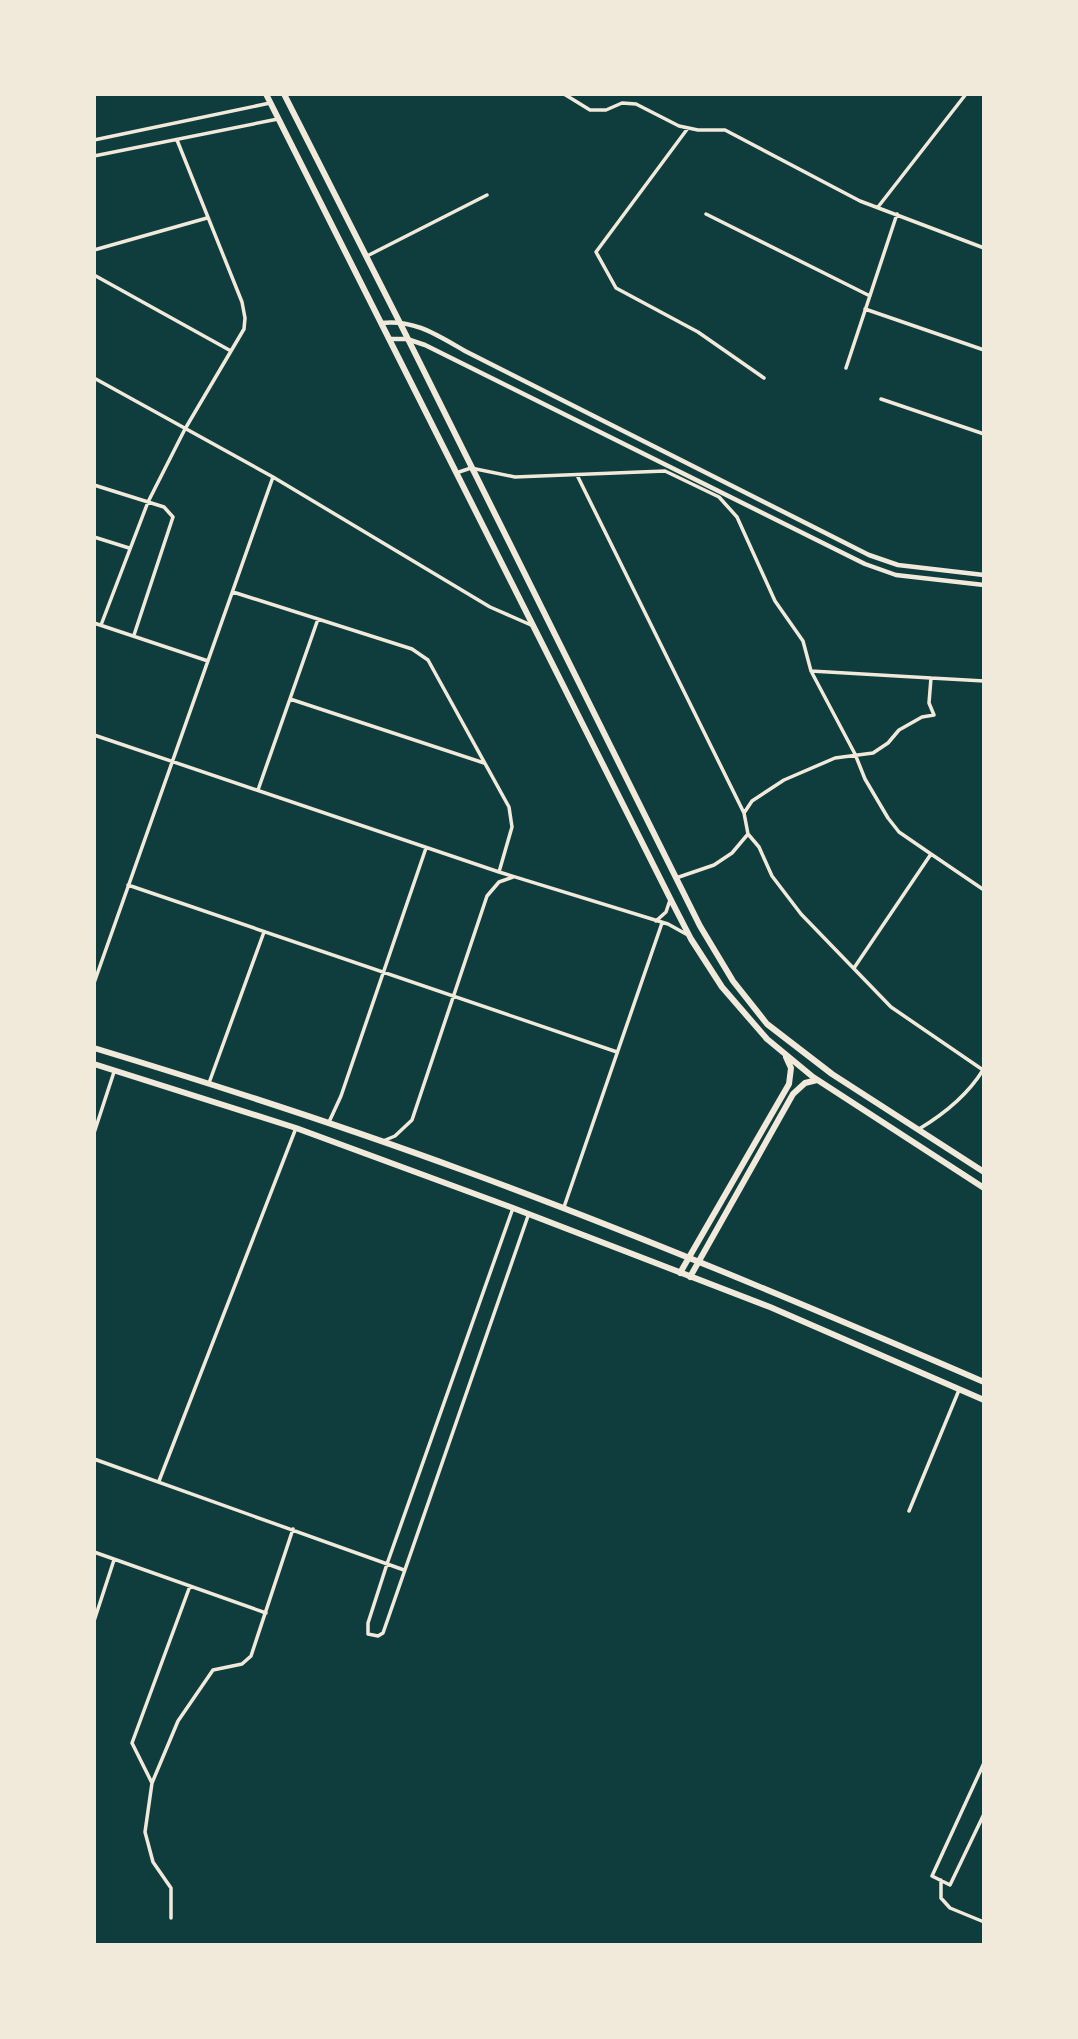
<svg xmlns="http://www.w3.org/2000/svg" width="1078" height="2039" font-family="'Public Sans',sans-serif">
<rect width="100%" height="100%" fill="#0f3d3e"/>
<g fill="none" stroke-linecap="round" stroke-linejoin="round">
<path stroke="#f1e9da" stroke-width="3.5" d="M564,94l26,16h16l16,-7 14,1 43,22 19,4h27l135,71 124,47
M688,128l-92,124 20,36 82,44 66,46
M94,140l176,-37
M94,156l184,-37
M878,207l88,-113
M706,214l164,82
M94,250l113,-32
M367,256l120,-61
M94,275l137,76
M865,309l119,41
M846,368l51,-154
M94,378l179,99 217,130 41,18
M881,399l103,35
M456,473l15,-5 44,9 150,-6 54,26 18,20 38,84 28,40 8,30 44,83 10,25 23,39 11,14 32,22 -77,114
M577,475l167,338
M94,485l70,22 9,10 -39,118
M94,537l35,11
M233,592l179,57 16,11 81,147 3,20 -13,45
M94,623l114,38
M101,625l47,-123 37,-73 59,-100 1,-11 -3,-16 -65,-162
M811,671l120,7
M290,699l194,64
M94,735l405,137 169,52 18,10
M258,790l60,-171
M748,834l-4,-21 8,-12 32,-21 51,-22 38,-5 15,-10 11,-13 23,-13 12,-2 -5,-12 2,-25 53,3
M931,854l53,36
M676,878l38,-13 18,-12 16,-19 11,13 13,29 29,38 90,93 92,63
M128,885l489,167
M656,921l10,-9 4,-12
M94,983l179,-506
M209,1083l55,-151
M329,1122l12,-26 85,-248
M919,1129c25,-15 48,-33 64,-59
M94,1133l20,-61
M383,1141l12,-5 17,-16 75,-224 12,-14 14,-5
M564,1207l98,-284
M513,1208l-126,356 -19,59v11l10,2 5,-3 145,-417
M94,1459l310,111
M159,1481l137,-353
M909,1511l50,-121
M94,1552l172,61
M94,1621l20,-61
M984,1763l-52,113 18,9 34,-71
M152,1783l-20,-40 58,-157
M941,1880v18l9,10 34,14
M171,1918v-30l-18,-26 -8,-30 7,-49 26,-62 35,-51 29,-6 9,-8 42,-127"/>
<path stroke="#f1e9da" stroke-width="4.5" d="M381,323c33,-4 56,12 84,28l404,204 29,10 86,10
M389,339h18l18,6 440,219 31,11 88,10"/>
<path stroke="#f1e9da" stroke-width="6" d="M266,94l407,810 18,35 31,48 45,52 46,38 171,111
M284,94l115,227 301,605 33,55 34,43 65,50 152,98
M94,1048c125,38 249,78 371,123 175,64 347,137 519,211
M94,1064l202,64 217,80 257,99 214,93
M680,1273l109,-189 2,-16 -5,-11
M690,1277l103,-183 12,-11 12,-3"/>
</g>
<rect width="1078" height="2039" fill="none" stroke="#f1e9da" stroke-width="192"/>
</svg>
